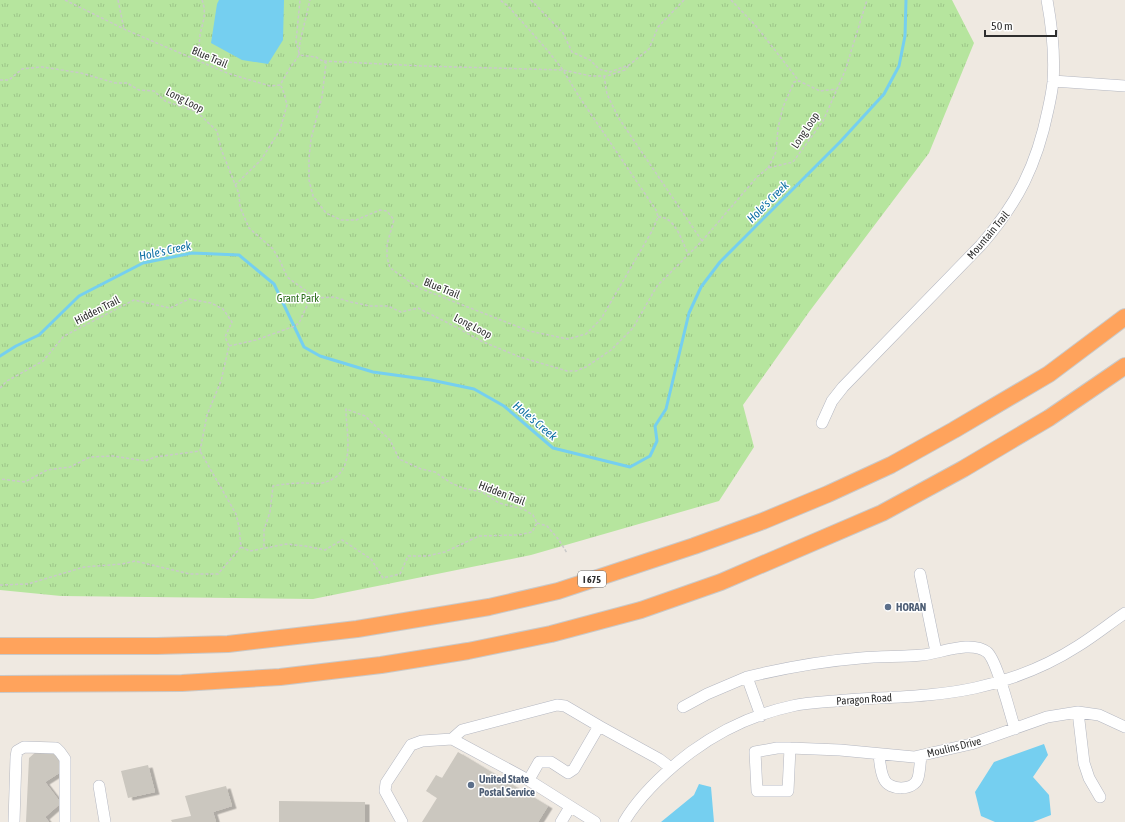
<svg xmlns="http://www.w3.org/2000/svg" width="1125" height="822" font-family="'Asap Condensed',sans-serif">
<defs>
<pattern id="grass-tufts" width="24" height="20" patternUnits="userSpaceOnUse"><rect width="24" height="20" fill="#b6e59e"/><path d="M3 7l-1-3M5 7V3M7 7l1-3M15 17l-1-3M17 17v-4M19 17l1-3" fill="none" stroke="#9dc588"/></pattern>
<filter id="shadow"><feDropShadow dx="4.5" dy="2.5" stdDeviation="0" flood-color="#0004"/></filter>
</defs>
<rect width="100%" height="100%" fill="#efe9e1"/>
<path fill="url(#grass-tufts)" d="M0,0h952l22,43 -45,110 -120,159 -66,93 11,42 -35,54 -188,54 -218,44 -252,-3 -61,-6z"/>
<path fill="#75cff0" d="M219,0h65l-1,40 -15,24 -26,-4 -31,-17 6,-39z
M1044,744l4,11 -15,22 16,18 2,20 -18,7h-38l-14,-6 -6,-24 19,-30z
M699,784l12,3 3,35h-53l33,-27z"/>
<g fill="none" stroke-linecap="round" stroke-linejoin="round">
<path stroke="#75cff0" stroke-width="3" d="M0,356l16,-10 23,-11 40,-39 64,-33 49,-10 47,2 35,29 30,63 16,9 53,16 58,8 43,9 30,17 49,42 77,19 20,-11 7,-15 -2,-15 11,-17 23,-96 12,-26 19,-25 120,-120 44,-48 15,-28 6,-30 1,-36"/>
</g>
<path fill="#cbc7bf" filter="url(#shadow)" d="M37,751h17l10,19 -19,12 16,21 -16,14 4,5h-23l3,-64z
M458,752l90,54 -10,16h-116l15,-24 -11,-7 10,-16 6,3z
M148,765l7,27 -27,6 -7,-27z
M226,786l6,20 -19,6 3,10h-44l-1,-2 20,-4 -6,-20z
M279,801l86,1v20h-86z"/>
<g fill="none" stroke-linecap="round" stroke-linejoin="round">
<defs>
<path id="minor" d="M1053,81l72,5
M822,423l10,-22 11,-14 138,-142c37,-42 56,-81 67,-135 2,-9 4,-19 5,-28 2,-27 -1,-55 -6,-82
M920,574l16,78
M683,707l24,-13 40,-17
M1078,712l6,51 5,15 11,19
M761,716l-14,-39c37,-9 76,-16 114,-19 20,-2 41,-1 61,-3 19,-2 49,-15 65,-3 10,8 23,62 28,77
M452,739l10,-9 95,-25 8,1 34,20
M790,748l-2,43h-31l-2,-39 22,-4h13l50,2 74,7 57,-13 76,-27 31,-5 21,3 26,12
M879,754c1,8 1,17 5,25 5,12 30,12 34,-1 2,-7 2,-16 3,-22
M530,781l1,-5 8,-14h12l17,11 6,-4 25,-43 60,33 12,9
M99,786l6,36
M14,822l2,-65 1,-6 7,-4 32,1 4,4 5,7v63
M402,822l-17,-31 1,-8 25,-38 11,-4 30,-2 78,42 65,41
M561,822l9,-15
M624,822c16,-27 42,-51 67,-70 30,-22 64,-38 101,-46 17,-4 36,-4 54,-6 42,-3 87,-3 129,-12 36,-8 72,-22 103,-42 16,-10 31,-22 47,-33"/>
<path id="highway" d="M0,646h157l71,-2 129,-15 132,-22 69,-16 136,-45 69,-25 65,-27 63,-29 63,-35 95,-56 76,-57
M0,684l182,-1 98,-6 101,-12 87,-14 83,-17 90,-24 80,-28 161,-69 81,-44 86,-51 76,-52"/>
</defs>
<use href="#minor" stroke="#b4b7c1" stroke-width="12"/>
<use href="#highway" stroke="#c9c9c9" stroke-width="18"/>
<path stroke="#c9c9c9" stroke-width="1.5" stroke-dasharray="3 2" stroke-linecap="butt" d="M65,0l59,29 103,44 43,13 10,-1 10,-17 9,-13 17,2 10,6 -4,34 -11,42 -2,19v22l4,16 13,17 15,7h15l24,-10 7,1 7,9 -7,24v13l3,11 29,20 110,43 39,8 18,-5 15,-15 51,-88 6,-14 -2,-7 -78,-115 -15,-25 -15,-19 -40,-45 -8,-6
M118,0l6,29
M531,0l32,33 9,19 18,8 9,9 11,3 19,-7 20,-16 9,-22 26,-27
M731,0l25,26 43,55
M299,53l-3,-11 4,-42
M299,55l1,-13 10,-42
M324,61l99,5 140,4 28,6h16l18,-6 4,-5
M199,62c0,-9 0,-18 1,-27 3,-14 7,-21 2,-35
M604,76l3,18 11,23 84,124
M0,80h9l13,-11 20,-2 39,6 34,10h12l12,7 15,1 11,10 32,11 20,19 4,18 18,45 1,13 9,21 24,21 8,14 6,14 29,21 18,-1 17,5 19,4h18l13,6 17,-4 38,19 25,14 39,16 47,14h9l10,-4 25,-17 22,-22 24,-42 45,-45 55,-64 11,-9 25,-6 30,-41 22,-50 22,-71
M768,168l8,-16 2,-24 5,-21 11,-25 5,-1 21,10 17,-2
M235,185l26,-25 19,-30 7,-25 -3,-12 -3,-7
M658,217c17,-1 24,24 30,37
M229,346l27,-6 39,-14 4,-3 13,-28
M0,388l7,-7 36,-20 21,-25 70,-36 36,8 19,-9 22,4 12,6 9,13 -7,15 4,9 -8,35 -14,34 -7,36 -45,6 -10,4 -32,-5 -23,1 -20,10 -23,3 -22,12 -25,-3
M537,523l10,3 12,14 8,13
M241,547l9,4 36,-7 19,2 20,4 17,-10 29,19 12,19 17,-4 8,-18h19l18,-4 34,-16 39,-1 14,-3 5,-9 -4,-8 -10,-6 -24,-6 -17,-11 -19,-4 -12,-5 -16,-11 -14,-3 -22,-10 -9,-19 -25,-24 -19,-7c0,27 12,66 -24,74 -6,1 -13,0 -19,0 -10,0 -20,1 -30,3l-3,26 -6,18v18
M0,585l28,-1 56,-17 38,-3 13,-3 55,13h28l23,-27 -2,-20 -3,-13 -36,-63"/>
<use href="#minor" stroke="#fff" stroke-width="11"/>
<use href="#highway" stroke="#ffa35c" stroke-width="16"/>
</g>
<g fill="#5c6f8a" stroke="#fff" stroke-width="1.5">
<circle cx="888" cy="607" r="4"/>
<circle cx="471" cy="785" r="4"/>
</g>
<g text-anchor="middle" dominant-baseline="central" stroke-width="3" stroke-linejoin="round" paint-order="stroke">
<rect fill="#fff" stroke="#6d6d6d" stroke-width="1" x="578" y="571" width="28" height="16" rx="3"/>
<g font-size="10" font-weight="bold" fill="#2e2e2e">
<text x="592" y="579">I 675</text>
</g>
<g font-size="11" fill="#2e2e2e" stroke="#fff">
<text transform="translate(210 57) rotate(23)">Blue Trail</text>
<text transform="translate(185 100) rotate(27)">Long Loop</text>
<text transform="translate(805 130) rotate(-56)">Long Loop</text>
<text transform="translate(988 235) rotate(-50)">Mountain Trail</text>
<text transform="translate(442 288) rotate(22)">Blue Trail</text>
<text transform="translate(97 310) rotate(-27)">Hidden Trail</text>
<text transform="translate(473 326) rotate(27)">Long Loop</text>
<text transform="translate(502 493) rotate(21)">Hidden Trail</text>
<text transform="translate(864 699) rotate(-4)">Paragon Road</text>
<text transform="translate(954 747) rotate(-14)">Moulins Drive</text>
</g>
<g font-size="11" fill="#2c6e1b" stroke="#fff">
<text x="298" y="298">Grant Park</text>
</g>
<g font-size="11" font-weight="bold" fill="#4e5e75" stroke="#fff" text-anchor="start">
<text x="896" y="607">HORAN</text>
<text x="479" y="779">United State<tspan x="479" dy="13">Postal Service</tspan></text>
</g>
<g font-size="12" font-style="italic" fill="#0d6fa3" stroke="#fff">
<text transform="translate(768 202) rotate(-45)">Hole's Creek</text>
<text transform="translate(165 251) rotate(-12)">Hole's Creek</text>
<text transform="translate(535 421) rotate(40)">Hole's Creek</text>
</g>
</g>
<path d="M985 30v6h71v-6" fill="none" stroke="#2e2e2e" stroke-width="2"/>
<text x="991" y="30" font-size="12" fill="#2e2e2e" stroke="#ffffff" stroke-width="3" paint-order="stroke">50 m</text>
</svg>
